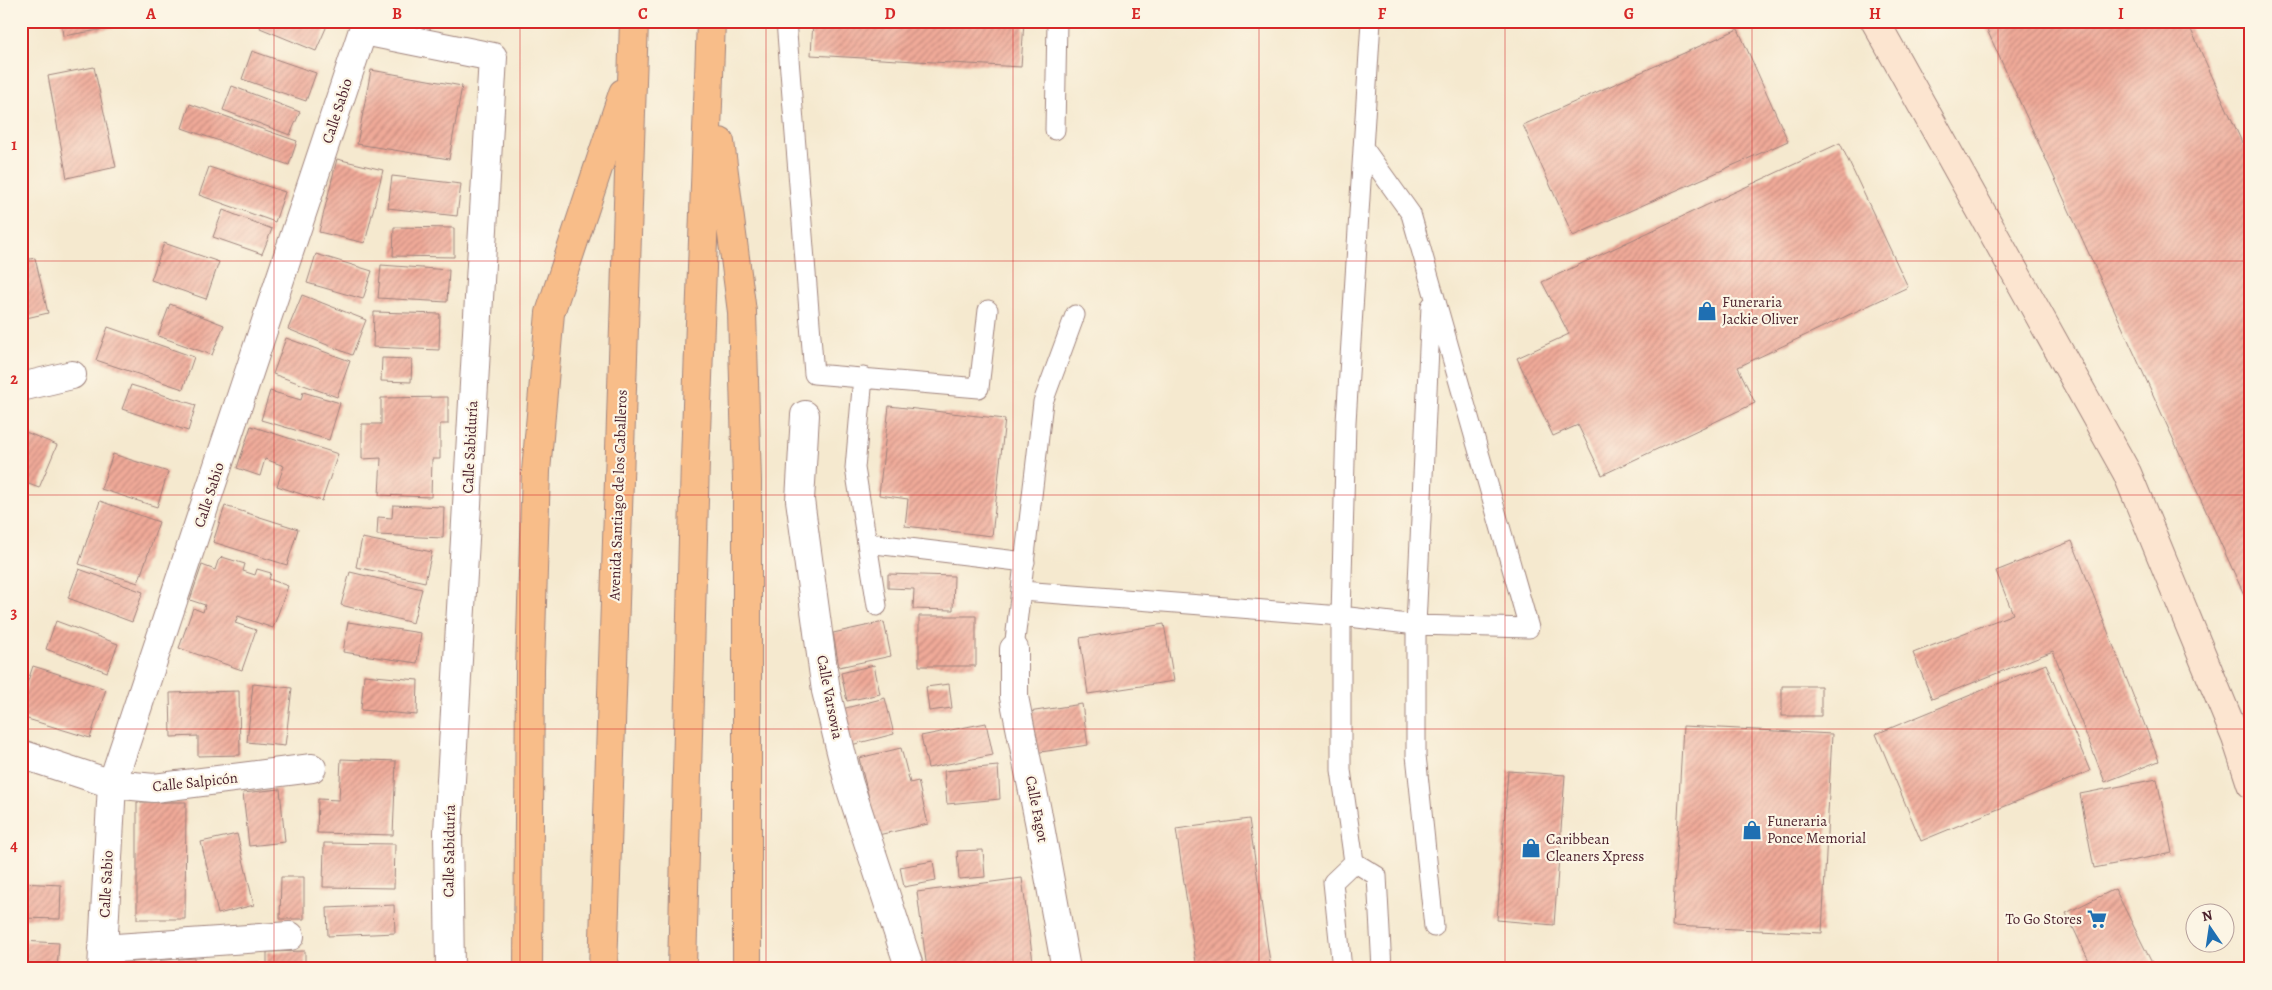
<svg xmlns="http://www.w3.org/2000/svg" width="2272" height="990" font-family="Alegreya,serif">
<defs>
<pattern id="building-hatch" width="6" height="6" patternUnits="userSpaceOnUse" patternTransform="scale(1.25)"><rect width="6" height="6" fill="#f0aa99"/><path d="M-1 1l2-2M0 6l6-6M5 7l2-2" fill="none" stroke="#c48a7d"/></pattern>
</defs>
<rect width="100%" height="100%" fill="#fcf5e5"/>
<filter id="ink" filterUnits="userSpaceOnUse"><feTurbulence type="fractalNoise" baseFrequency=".02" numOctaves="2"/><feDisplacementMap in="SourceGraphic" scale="10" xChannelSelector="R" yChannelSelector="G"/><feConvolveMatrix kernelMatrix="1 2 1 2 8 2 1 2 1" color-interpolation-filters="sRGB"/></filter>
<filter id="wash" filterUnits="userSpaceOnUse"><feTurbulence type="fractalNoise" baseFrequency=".0096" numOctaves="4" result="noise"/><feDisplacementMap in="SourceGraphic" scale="20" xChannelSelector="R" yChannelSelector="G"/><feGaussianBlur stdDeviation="1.12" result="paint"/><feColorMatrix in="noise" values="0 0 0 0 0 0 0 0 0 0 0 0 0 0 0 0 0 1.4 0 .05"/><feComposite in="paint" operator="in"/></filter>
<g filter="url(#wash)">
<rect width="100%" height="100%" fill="#f5e9cf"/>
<g id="blocks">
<path fill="url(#building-hatch)" d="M61,21h55l1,6 -54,9z
M263,21h66l-13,30 -56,-23z
M813,21h211l-3,46 -210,-12z
M1983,21h204l64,141v448z
M1738,29l50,112 -215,95 -50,-111z
M252,51l64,22 -10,28 -64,-22z
M94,67l22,100 -49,11 -19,-102z
M371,70l91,16 -13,73 -92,-15z
M232,86l68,26 -10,23 -67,-25z
M190,104l107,37 -8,24 -107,-37z
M1840,143l68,144 -170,80 17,36 -153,72 -24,-50 -25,11 -36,-78 52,-24 -27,-52z
M337,159l46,11 -18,73 -46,-11z
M209,167l76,25 -10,30 -76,-27z
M392,176l69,8 -4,32 -69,-8z
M223,210l49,19 -10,25 -49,-17z
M394,227l60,1v29l-61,-1z
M164,243l55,19 -13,37 -55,-19z
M316,254l56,17 -9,28 -56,-16z
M35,258l13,55 -26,6 -1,-58z
M381,265l68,5 -2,32 -69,-4z
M302,295l64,25 -14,35 -64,-26z
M170,304l54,21 -12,30 -54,-19z
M374,312l66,2 -1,36 -66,-3z
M108,327l86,30 -11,32 -87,-29z
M286,338l64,23 -13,36 -64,-23z
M382,358l30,1 -1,23 -30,-1z
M131,385l65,20 -8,26 -66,-22z
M270,391l31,9 2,-8 37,11 -11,37 -68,-20z
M448,397v27h-8v35h-8l-1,38 -52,-2 2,-37 -19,1v-35h19v-26z
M889,406l116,13 -13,117 -87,-10 3,-27 -29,-4z
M251,426l87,28 -16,47 -45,-15 7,-20 -19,-7 -5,17 -23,-8z
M21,430l36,15 -18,43 -18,-7z
M113,454l55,18 -11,35 -56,-18z
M100,501l59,21 -21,61 -59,-19z
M393,505l51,2 -1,31 -66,-3 1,-18 14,1z
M225,506l73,23 -11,36 -74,-23z
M362,538l70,14 -7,30 -69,-15z
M2072,541l87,220 -54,21 -52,-131 -121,48 -19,-46 100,-39 -17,-43z
M222,557l23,7 -2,7 12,4 2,-6 14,4 -2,6 19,7 -15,42 -35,-12 -3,7 21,7 -14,40 -63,-22 14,-40 10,4 2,-7 -15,-5 12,-35 13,5 3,-9z
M79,569l64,23 -11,30 -64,-24z
M350,572l72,17 -9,34 -72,-18z
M888,574l66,2 -1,34 -40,-1 1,-20 -26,-1z
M919,616h57v50h-57z
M56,621l62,23 -11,28 -61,-23z
M348,622l73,11 -4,30 -74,-11z
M884,622l7,34 -52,11 -6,-34z
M1164,624l10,57 -86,13 -8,-56z
M2046,664l44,107 -169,70 -45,-107z
M874,665l6,29 -33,7 -6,-28z
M33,666l73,23 -16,49 -69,-21v-16z
M364,675l54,5 -1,35 -56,-5z
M253,684l39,4 -7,58 -38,-4z
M949,684l3,24 -23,3 -3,-24z
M1782,686h39v30h-39z
M239,691l1,64 -42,1v-20l-27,1 -1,-44z
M885,698l9,36 -43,11 -9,-36z
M1082,704l6,41 -61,9 -5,-41z
M986,723l7,32 -65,13 -7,-32z
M1683,726l149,8 -10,199 -150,-7z
M901,748l9,35 8,-2 10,43 -50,11 -19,-77z
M341,759l55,2 -3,74 -76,-2 1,-34 21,1z
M998,766l2,33 -53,5 -3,-33z
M1508,771l57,4 -11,150 -57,-5z
M2157,779l15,74 -78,15 -14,-74z
M280,789l5,53 -36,4 -6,-53z
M137,802h49l-1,117h-48z
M1249,819l22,150h-74l-21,-140z
M237,834l17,71 -36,9 -17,-72z
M324,843l71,1 -1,44 -71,-1z
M983,850l2,27 -26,2 -2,-28z
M933,861l3,20 -32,6 -4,-20z
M281,877h23v42h-24z
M1022,878l12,91h-107l-10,-77z
M21,883l40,2 -1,34 -39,-1z
M2115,889l40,80h-62l-27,-56z
M394,905l1,28 -67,3 -1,-28z
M21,941l38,2 -2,26h-36z
M305,951v18h-38v-17z
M195,958v11h-64v-7z
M259,962v7h-36v-6z"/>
</g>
</g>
<g filter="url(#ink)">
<use href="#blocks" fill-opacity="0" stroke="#a0847d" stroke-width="1"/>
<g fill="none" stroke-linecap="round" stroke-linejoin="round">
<defs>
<path id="lane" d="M786,21l28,353 165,14 9,-78
M1371,21l-25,401 -5,194v154l13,92 23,14 5,93
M1055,130l2,-109
M1431,306l-15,319v130l18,172
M863,377l-8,91 22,138
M867,543l158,19
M1022,591l319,25 75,9 113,3 -118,-414 -48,-67
M1014,649l29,-247 32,-87
M1342,969l-9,-87 21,-20"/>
<path id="street" d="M364,31l129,26 -45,775 2,137
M21,387l51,-12
M805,415l-5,85 26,191 23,93 61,185
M1014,649v48l25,124 27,148
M21,754l91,30 42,4 158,-20
M102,949l188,-13
M102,969l10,-185 254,-763"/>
<path id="secondary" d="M1875,21l252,452 109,265 15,46"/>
<path id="highway" d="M720,142l22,170 5,169v488
M528,969l2,-300 6,-198 14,-158 73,-220
M603,969l31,-948
M682,969l13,-509 16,-439"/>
</defs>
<use href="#lane" stroke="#a0847d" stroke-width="21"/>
<use href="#street" stroke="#a0847d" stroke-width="30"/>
<use href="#secondary" stroke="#a0847d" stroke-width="30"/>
<use href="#highway" stroke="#a0847d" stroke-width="30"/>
<use href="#lane" stroke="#fff" stroke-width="19"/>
<use href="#street" stroke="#fff" stroke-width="28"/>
<use href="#secondary" stroke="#fce5d0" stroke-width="28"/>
<use href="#highway" stroke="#f8bd89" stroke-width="28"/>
</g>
</g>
<path fill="none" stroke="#d62828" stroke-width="1" stroke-opacity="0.55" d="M274,21v948M520,21v948M766,21v948M1013,21v948M1259,21v948M1505,21v948M1752,21v948M1998,21v948M21,261h2230M21,495h2230M21,729h2230"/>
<defs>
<symbol id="shop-bare" viewBox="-9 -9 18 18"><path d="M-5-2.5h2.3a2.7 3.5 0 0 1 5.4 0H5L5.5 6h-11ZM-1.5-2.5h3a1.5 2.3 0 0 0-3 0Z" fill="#1f6fb2" stroke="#fcf5e5" stroke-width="2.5" paint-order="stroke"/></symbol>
<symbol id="supermarket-bare" viewBox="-9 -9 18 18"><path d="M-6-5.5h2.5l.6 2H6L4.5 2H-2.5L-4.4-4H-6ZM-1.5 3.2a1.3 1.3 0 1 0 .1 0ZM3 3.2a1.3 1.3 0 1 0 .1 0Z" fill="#1f6fb2" stroke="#fcf5e5" stroke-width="2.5" paint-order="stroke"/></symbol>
</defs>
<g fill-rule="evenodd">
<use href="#shop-bare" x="1693" y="297" width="28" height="28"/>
<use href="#shop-bare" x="1738" y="816" width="28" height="28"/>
<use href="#shop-bare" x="1517" y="834" width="28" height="28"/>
<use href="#supermarket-bare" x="2083" y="905" width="28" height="28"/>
</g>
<g text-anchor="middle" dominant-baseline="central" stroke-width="4.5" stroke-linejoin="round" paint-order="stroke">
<g font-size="15" fill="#4a1f2b" stroke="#fcf5e5">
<text transform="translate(337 111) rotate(-72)">Calle Sabio</text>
<text transform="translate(470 447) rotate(-87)">Calle Sabiduría</text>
<text transform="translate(209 495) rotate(-72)">Calle Sabio</text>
<text transform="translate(618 495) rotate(-88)">Avenida Santiago de los Caballeros</text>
<text transform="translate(830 697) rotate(79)">Calle Varsovia</text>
<text transform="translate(195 782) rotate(-6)">Calle Salpicón</text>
<text transform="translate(1037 809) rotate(79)">Calle Fagot</text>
<text transform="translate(449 851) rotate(-89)">Calle Sabiduría</text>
<text transform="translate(106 884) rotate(-87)">Calle Sabio</text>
</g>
<g font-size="15" fill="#4a1f2b" stroke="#fcf5e5" text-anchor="start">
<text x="1722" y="302">Funeraria<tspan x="1722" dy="17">Jackie Oliver</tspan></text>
<text x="1767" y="821">Funeraria<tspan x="1767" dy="17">Ponce Memorial</tspan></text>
<text x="1546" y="839">Caribbean<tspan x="1546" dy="17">Cleaners Xpress</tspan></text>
<text x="2082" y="919" text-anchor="end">To Go Stores</text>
</g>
</g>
<rect width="2272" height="990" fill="none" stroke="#fcf5e5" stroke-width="55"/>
<g transform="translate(2210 928) rotate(347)"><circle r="24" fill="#fcf5e5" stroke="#b59f9b"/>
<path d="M0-4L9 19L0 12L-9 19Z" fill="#1f6fb2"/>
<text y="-8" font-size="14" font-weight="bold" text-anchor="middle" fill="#4a1f2b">N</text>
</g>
<rect x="28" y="28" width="2216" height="934" fill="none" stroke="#d62828" stroke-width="2"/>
<g font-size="16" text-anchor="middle" font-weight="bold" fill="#d62828">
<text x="151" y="19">A</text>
<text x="397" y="19">B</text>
<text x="643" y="19">C</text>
<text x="890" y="19">D</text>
<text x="1136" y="19">E</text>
<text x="1382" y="19">F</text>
<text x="1629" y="19">G</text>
<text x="1875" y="19">H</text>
<text x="2121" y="19">I</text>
<text x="14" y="150">1</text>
<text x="14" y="384">2</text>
<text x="14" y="618">3</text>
<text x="14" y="851">4</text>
</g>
</svg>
